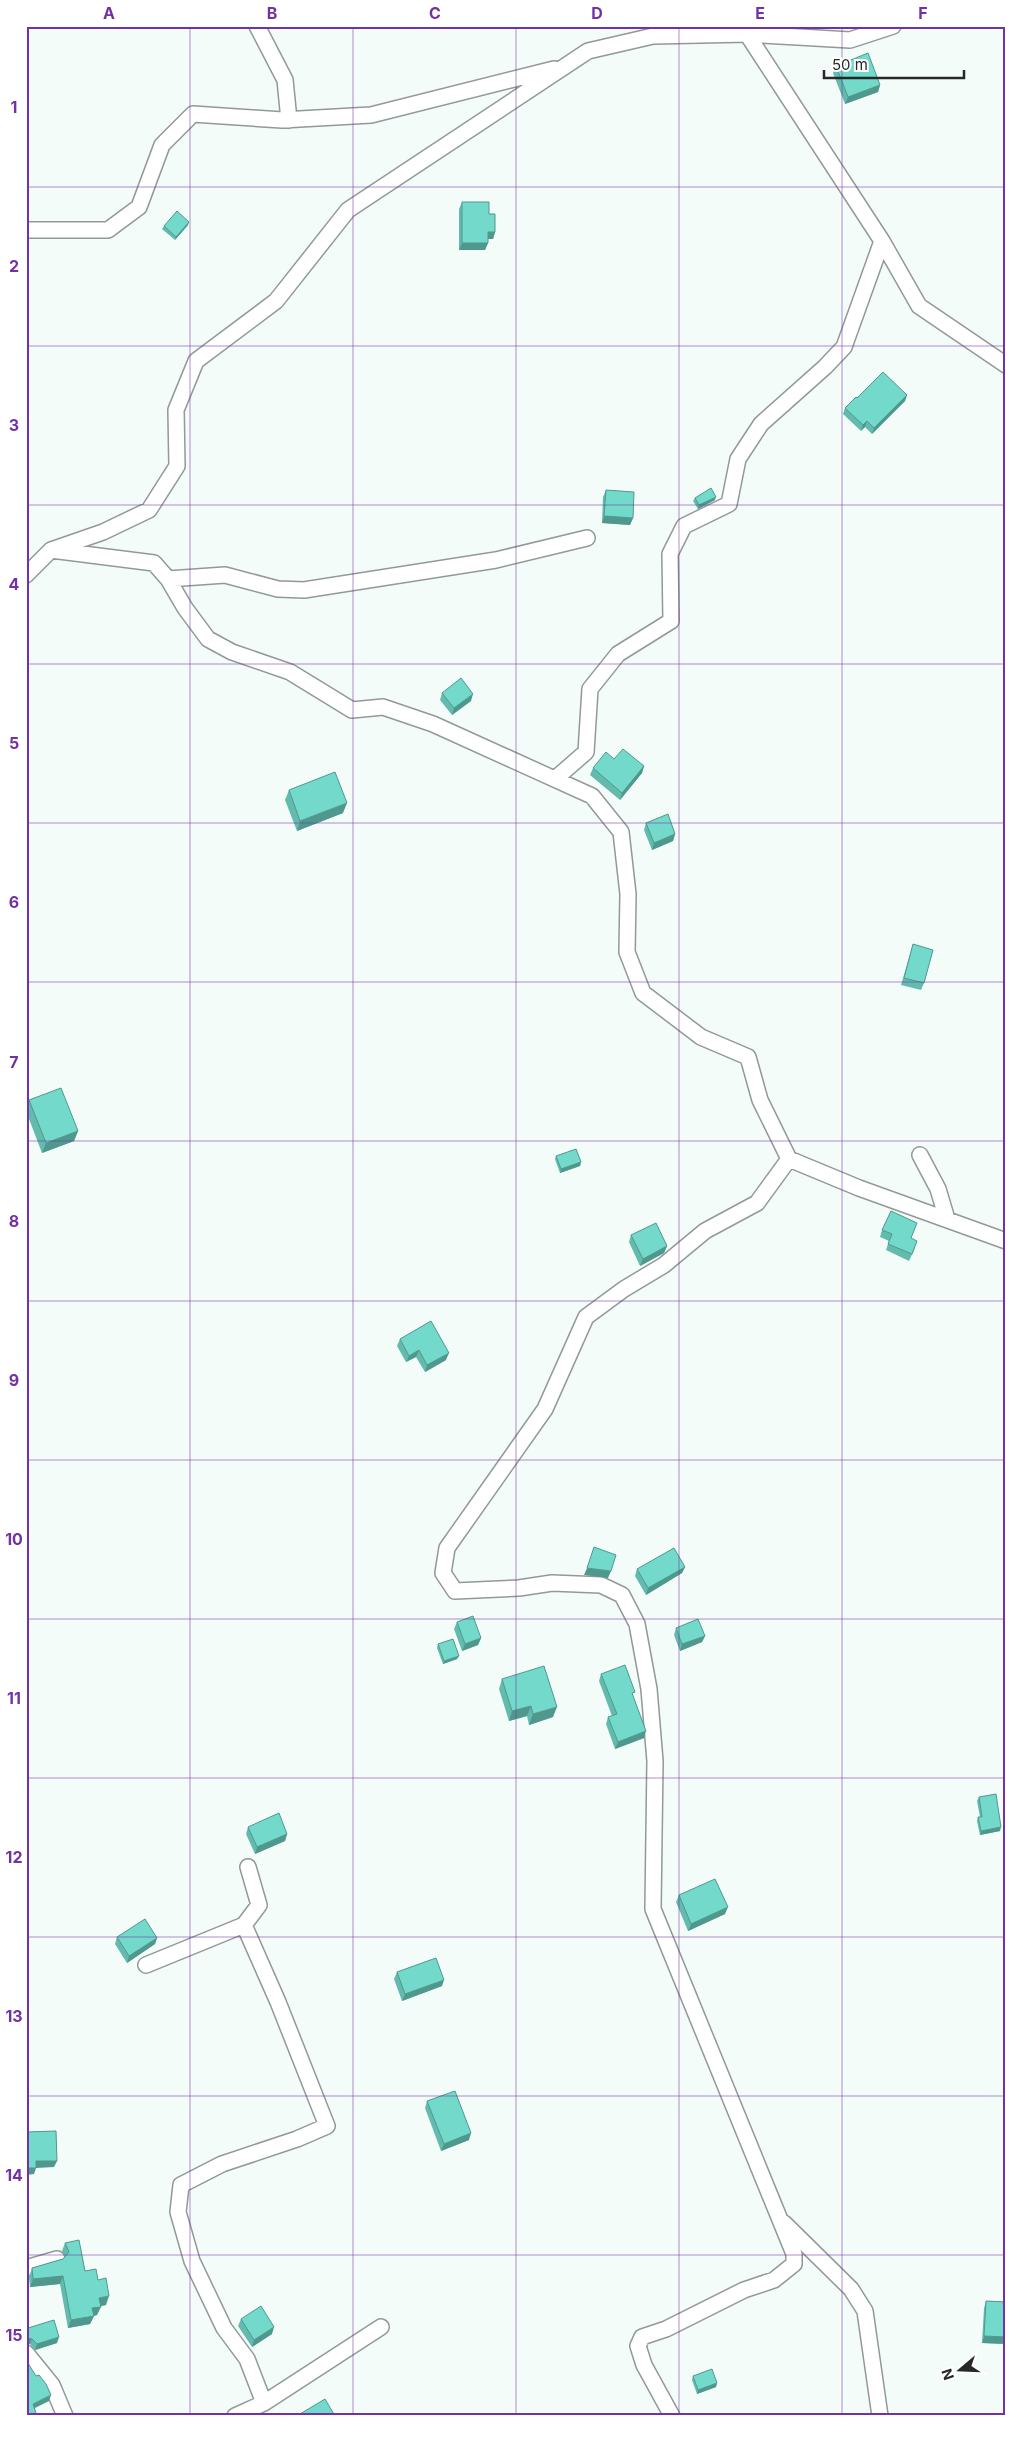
<svg xmlns="http://www.w3.org/2000/svg" width="1032" height="2442" font-family="Inter,sans-serif">
<rect width="100%" height="100%" fill="#f4fcfa"/>
<g fill="none" stroke-linecap="round" stroke-linejoin="round">
<defs>
<path id="minor" d="M257,26l28,54 4,40
M747,34l135,207 37,65 87,59
M26,230h82l31,-23 23,-62 31,-31 89,6 89,-5 183,-46
M51,550l103,13 14,16 17,29 23,31 24,13 58,20 62,38 31,-3 50,17 159,72 29,36 7,62 -1,58 16,41 58,44 47,20 12,43 29,59 70,29 147,53
M26,575l25,-25 52,-18 46,-22 28,-44 -1,-56 20,-49 80,-60 72,-91 240,-159 65,-15 94,-2 103,6 43,-14
M168,579l57,-4 53,14 26,1 192,-30 91,-22
M555,779l31,-27 4,-63 28,-35 53,-33 -1,-67 14,-28 45,-22 9,-45 23,-35 64,-57 19,-20 38,-106
M920,1155l18,34 9,30
M244,1925l15,-20 -11,-38
M146,1965l98,-40 34,77 49,124 -30,13 -75,25 -41,21 -3,27 14,49 32,67 23,31 17,44
M784,2223l67,66 14,22 15,105
M26,2268l31,-9
M26,2353l26,32 13,31
M235,2416l29,-13 117,-76
M672,2416l-28,-51 -6,-19 4,-9 24,-8 78,-39 30,-10 20,-16v-10l-141,-345 2,-148 -6,-72 -12,-65 -15,-29 -21,-10 -49,-2 -33,5 -64,3 -12,-18 4,-25 98,-139 41,-92 38,-28 40,-24 41,-34 52,-28 32,-44"/>
</defs>
<use href="#minor" stroke="#929998" stroke-width="18"/>
<use href="#minor" stroke="#fff" stroke-width="15"/>
</g>
<path fill="#63bbae" d="M836,66l44,19 -2,7 -33,12 -12,-31z
M462,202l27,12 6,18 -2,7h-5v4l-3,7h-26v-41z
M188,225l-13,15 -13,-11 2,-3z
M907,395l-2,6 -33,33 -7,-7 -4,4 -18,-17 2,-6 12,-10z
M606,490l27,28 -3,7 -28,-2 1,-26z
M695,498l20,2 -17,9 -5,-8z
M442,693l29,8 -19,14 -12,-15z
M614,759l30,7 -2,7 -22,27 -30,-25 3,-7z
M289,790l54,23 -46,18 -12,-31z
M646,823l29,11 -2,7 -21,9 -8,-20z
M913,944l11,39 -3,7 -20,-5z
M29,1100l49,31 -4,10 -32,12 -16,-42v-3z
M556,1156l25,6 -1,4 -20,7 -5,-14z
M882,1230l29,8 4,10 -6,13 -23,-11 3,-9 -9,-4z
M631,1235l36,11 -3,7 -24,13 -11,-24z
M400,1339l46,21 -21,12 -9,-15 -10,5 -9,-16z
M685,1567l-3,6 -36,22 -11,-19 2,-7z
M457,1622l24,16 -3,7 -16,6 -8,-22z
M676,1628l29,8 -3,6 -22,9 -6,-16z
M438,1644l19,15 -14,5 -6,-16z
M601,1674l32,23 11,41 -29,11 -9,-25 2,-7 4,-1 -13,-35z
M502,1679l51,38 -24,8 -2,-9 -18,5 -10,-32z
M979,1797l21,34 -20,4 -3,-14 1,-4h2l-3,-16z
M248,1827l39,7 -2,7 -30,13 -9,-20z
M679,1895l46,19 -37,17 -12,-29z
M117,1937l40,1 -2,6 -28,19 -12,-19z
M397,1972l45,14 -40,15 -8,-22z
M427,2101l42,39 -28,11 -16,-43z
M65,2243l20,28 13,9 8,25 -6,1 -3,9 -3,1 -4,8 -22,4 -8,-44 -30,3 -1,-10 3,-9 31,-9 2,-2 -3,-6z
M986,2301l20,1v42l-24,-1 2,-35z
M241,2319l31,15 -20,13 -14,-21z
M28,2328l29,15 -22,7 -5,-6 -4,-11z
M693,2376l24,7 -1,4 -19,7 -5,-14z"/>
<path fill="#50988d" d="M880,85l-2,7 -33,12 3,-7z
M189,222l-1,3 -13,15 1,-3z
M488,232h7l-2,7h-8z
M462,243h26l-3,7h-26z
M907,395l-2,6 -33,33 2,-6z
M867,421l-2,6 -4,4 2,-6z
M716,497l-1,3 -17,9 1,-4z
M604,516l29,2 -3,7 -28,-2z
M473,694l-2,7 -19,14 2,-7z
M644,766l-2,7 -22,27 2,-7z
M347,803l-4,10 -46,18 3,-10z
M675,834l-2,7 -21,9 2,-7z
M78,1131l-4,10 -32,12 4,-10z
M581,1162l-1,4 -20,7 1,-4z
M667,1246l-3,7 -24,13 3,-7z
M419,1350l-3,7 -10,5 3,-6z
M449,1353l-3,7 -21,12 2,-7z
M685,1567l-3,6 -36,22 2,-7z
M587,1568l24,3 -3,7 -24,-3z
M705,1636l-3,6 -22,9 2,-7z
M481,1638l-3,7 -16,6 3,-7z
M459,1656l-2,3 -14,5 1,-3z
M531,1706l-4,10 -18,5 3,-10z
M557,1707l-4,10 -24,8 4,-11z
M646,1731l-2,7 -29,11 3,-7z
M1001,1827l-1,4 -20,4 1,-4z
M287,1834l-2,7 -30,13 2,-7z
M728,1907l-3,7 -37,17 3,-7z
M157,1938l-2,6 -28,19 2,-7z
M444,1980l-2,6 -40,15 3,-7z
M471,2133l-2,7 -28,11 3,-7z
M36,2161h21l-3,6 -18,1 -2,6 -8,1v-7z
M63,2276l-3,8 -30,3 3,-8z
M109,2296l-3,9 -10,2 3,-9z
M101,2307l-4,8 -8,2 3,-9z
M94,2316l-4,8 -22,4 3,-8z
M274,2327l-2,7 -20,13 2,-7z
M984,2336l22,1v7l-24,-1z
M59,2337l-2,6 -22,7 2,-6z
M26,2338l6,1 -2,5h-4z
M717,2383l-1,4 -19,7 1,-4z
M51,2395l-2,6 -18,9 2,-6z"/>
<path fill="#73d9ca" stroke="#50988d" d="M868,53l12,32 -32,12 -12,-31z
M462,202h27v12h6v18h-7v11h-26z
M177,211l12,11 -13,15 -12,-11z
M883,372l24,23 -33,33 -7,-7 -4,4 -18,-17 11,-11 1,1z
M711,488l5,9 -17,8 -4,-7z
M606,490l28,2 -1,26 -29,-2z
M461,678l12,16 -19,14 -12,-15z
M623,749l21,17 -22,27 -29,-25 13,-16 8,7z
M335,772l12,31 -47,18 -11,-31z
M668,814l7,20 -21,9 -8,-20z
M913,944l20,6 -9,33 -20,-5z
M61,1088l17,43 -32,12 -17,-43z
M576,1149l5,13 -20,7 -5,-13z
M891,1211l26,12 -6,15 6,3 -5,13 -24,-10 4,-10 -10,-4z
M656,1223l11,23 -24,13 -12,-24z
M431,1321l18,32 -22,12 -8,-15 -10,6 -9,-17z
M594,1547l22,8 -5,16 -24,-3z
M674,1548l11,19 -37,21 -11,-19z
M473,1616l8,22 -16,6 -8,-22z
M698,1619l7,17 -23,8 -6,-16z
M453,1639l6,17 -15,5 -6,-17z
M625,1665l10,27 -3,1 14,38 -28,11 -10,-25 9,-3 -16,-40z
M544,1666l13,41 -24,7 -2,-8 -19,5 -10,-32z
M996,1794l5,33 -20,4 -3,-14h4l-3,-20z
M279,1813l8,21 -30,13 -9,-20z
M715,1879l13,28 -37,17 -12,-29z
M145,1919l12,19 -28,18 -12,-19z
M436,1958l8,22 -39,14 -8,-22z
M455,2091l16,42 -27,11 -17,-43z
M56,2131l1,30h-21v7h-10v-36z
M79,2240l6,31 11,-2 2,11 8,-2 3,18 -10,2 2,9 -9,1 2,8 -23,4 -8,-44 -30,3 -1,-11 31,-9 6,-7 -4,-9z
M986,2301l20,1v35l-22,-1z
M261,2306l13,21 -20,13 -13,-21z
M54,2320l5,17 -22,7 -5,-5 -6,-1v-5l3,-2 -1,-3z
M26,2360l10,16 3,-1 7,9 5,11 -18,9 4,12h-11z
M712,2369l5,14 -19,7 -5,-14z
M325,2399l10,17h-34l-1,-2z"/>
<path fill="none" stroke="#7331a6" stroke-width="1" stroke-opacity="0.55" d="M190,26v2390M353,26v2390M516,26v2390M679,26v2390M842,26v2390M26,187h980M26,346h980M26,505h980M26,664h980M26,823h980M26,982h980M26,1141h980M26,1301h980M26,1460h980M26,1619h980M26,1778h980M26,1937h980M26,2096h980M26,2255h980"/>
<rect width="1032" height="2442" fill="none" stroke="#ffffff" stroke-width="55"/>
<g transform="translate(960 2370) rotate(251)" stroke="#ffffff" stroke-width="4" paint-order="stroke">
<path d="M0-4L9 19L0 12L-9 19Z" fill="#252827"/>
<text y="-8" font-size="14" font-weight="bold" text-anchor="middle" fill="#252827">N</text>
</g>
<path d="M824 70v8h140v-8" fill="none" stroke="#252827" stroke-width="2.5"/>
<text x="832" y="70" font-size="15" fill="#252827" stroke="#ffffff" stroke-width="4" paint-order="stroke">50 m</text>
<rect x="28" y="28" width="976" height="2386" fill="none" stroke="#7331a6" stroke-width="2"/>
<g font-size="16" text-anchor="middle" font-weight="bold" fill="#7331a6">
<text x="109" y="19">A</text>
<text x="272" y="19">B</text>
<text x="435" y="19">C</text>
<text x="597" y="19">D</text>
<text x="760" y="19">E</text>
<text x="923" y="19">F</text>
<text x="14" y="113">1</text>
<text x="14" y="272">2</text>
<text x="14" y="431">3</text>
<text x="14" y="590">4</text>
<text x="14" y="749">5</text>
<text x="14" y="908">6</text>
<text x="14" y="1068">7</text>
<text x="14" y="1227">8</text>
<text x="14" y="1386">9</text>
<text x="14" y="1545">10</text>
<text x="14" y="1704">11</text>
<text x="14" y="1863">12</text>
<text x="14" y="2022">13</text>
<text x="14" y="2181">14</text>
<text x="14" y="2341">15</text>
</g>
</svg>
